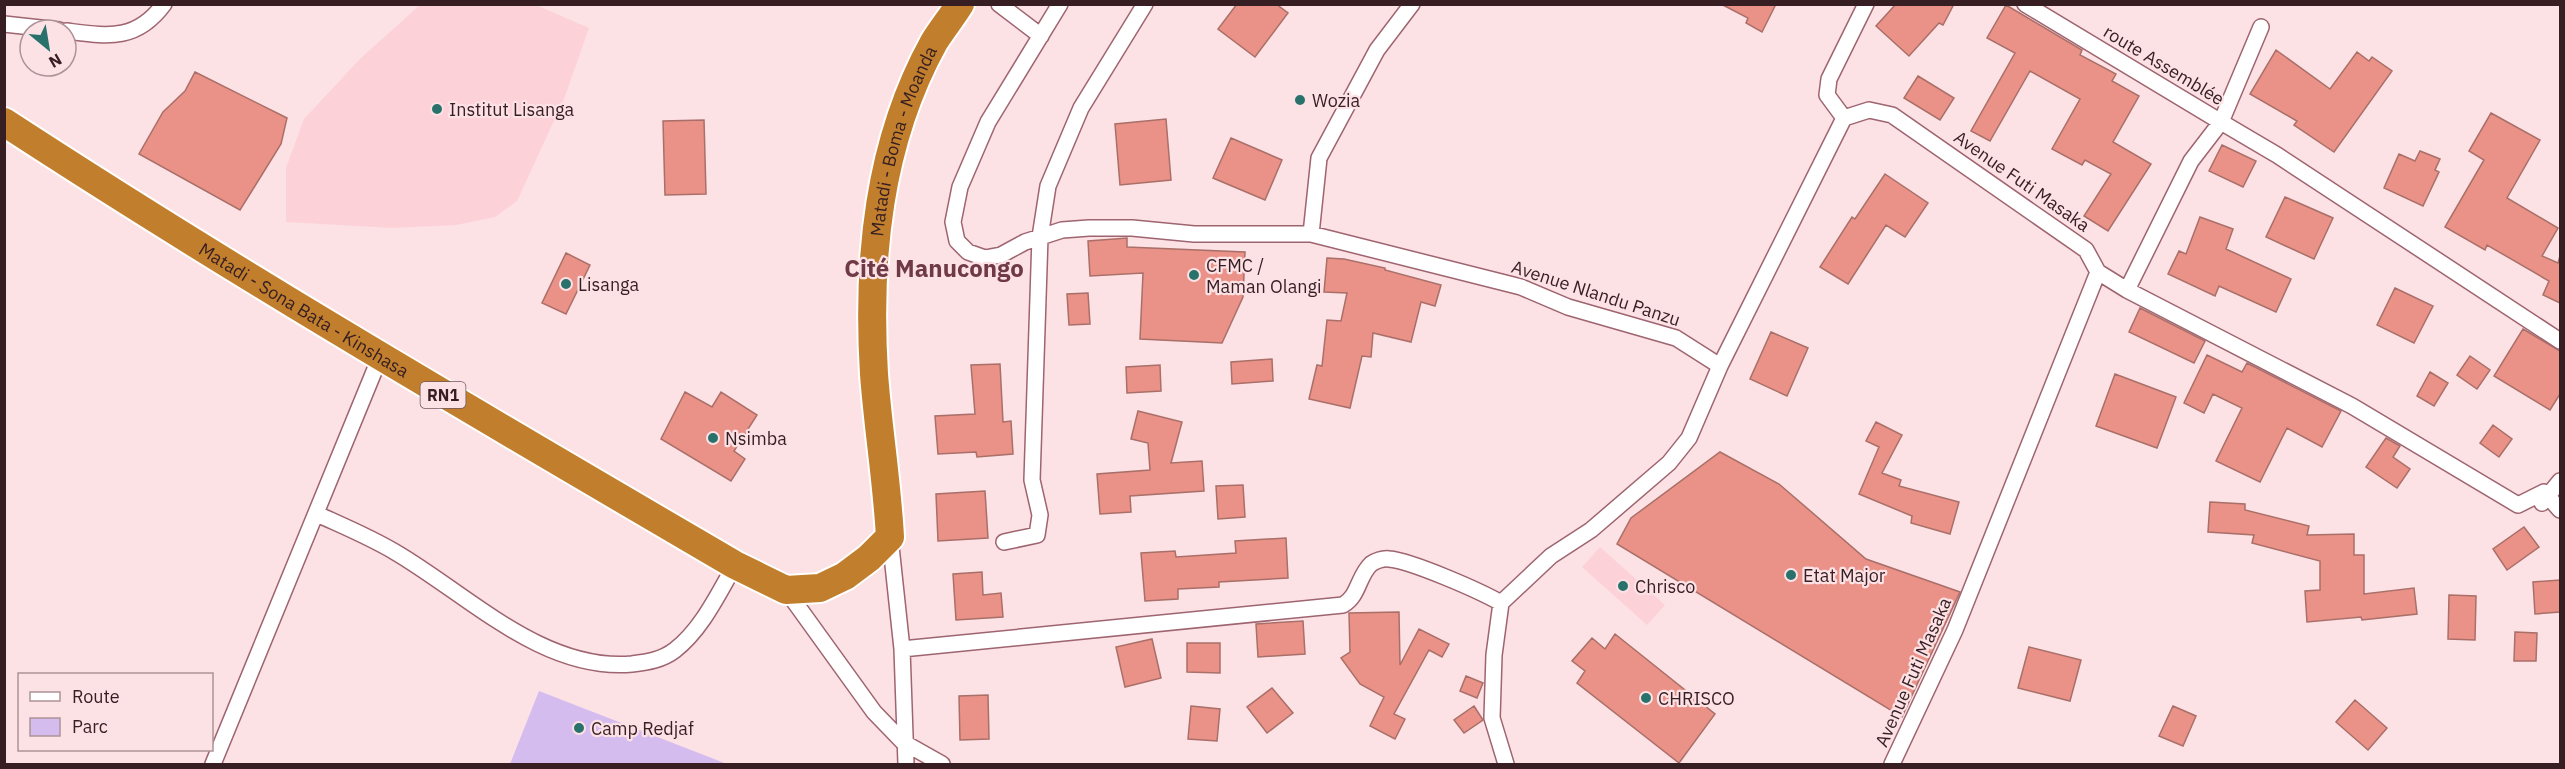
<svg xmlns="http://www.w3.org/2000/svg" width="2565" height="769" font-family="'IBM Plex Sans',sans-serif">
<rect width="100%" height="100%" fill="#fce1e5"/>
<path fill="#fdd1d8" d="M420,5h116l53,23 -25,71 -47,102 -22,16 -39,8 -63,3 -107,-6v-54l18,-49 56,-60z
M1600,547l65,58 -18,20 -65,-58z"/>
<path fill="#d5bcef" d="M539,691l188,73h-217z"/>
<path fill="#ea9288" stroke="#a96f68" stroke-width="1.5" d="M1237,4h39l12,9 -33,44 -37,-28z
M1721,4h55l-14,28 -16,-9 2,-5z
M1896,4h58l-11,21 -4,-2 -30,33 -33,-30z
M2006,5l76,45 -2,5 36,19 -4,7 27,15 -26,46 38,22 -43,67 -24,-15 27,-42 -26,-14 -3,5 -30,-16 28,-50 -50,-28 -40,70 -19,-10 44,-78 -28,-15z
M2276,50l54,39 27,-37 12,9 3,-4 20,14 -58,81 -40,-27 3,-4 -47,-27z
M195,72l92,46 -6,26 -41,66 -101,-56 24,-42 22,-21z
M1918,76l36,22 -14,22 -36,-22z
M2491,113l49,27 -33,58 51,30 -16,28 16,7 2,-7v47l-17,-8 6,-14 -62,-36 -2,5 -40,-23 39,-67 -15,-9z
M1166,119l5,61 -51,5 -5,-61z
M704,120l2,74 -41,1 -2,-74z
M1231,138l51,22 -17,40 -52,-22z
M2222,145l34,16 -13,26 -34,-16z
M2420,151l20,8 -5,11 4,2 -16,34 -39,-18 15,-34 16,7z
M1885,174l43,29 -23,34 -19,-12 -38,59 -28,-17 32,-50 3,2z
M2285,197l48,21 -19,41 -48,-22z
M2200,217l33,12 -7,20 65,30 -15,33 -57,-26 -4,10 -47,-22 11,-23 7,3z
M1127,238v9l118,5 -2,45 -21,46 -82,-4 3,-66 -53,3 -2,-35z
M566,253l24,12 -24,49 -24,-11z
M1327,258l17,1 41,9v2l56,15 -6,21 -14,-4 -10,40 -38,-9 -2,24 -9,-1 -12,52 -41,-9 8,-34 5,1 5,-46 14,1 6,-28 -23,-1z
M2395,288l38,18 -19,37 -37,-18z
M1088,293l2,31 -21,1 -2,-31z
M2140,308l65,33 -11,22 -65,-31z
M2523,329l37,22v43l-10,16 -56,-34z
M1771,332l37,16 -21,48 -37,-17z
M2207,355l35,17 5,-9 94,48 -19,36 -35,-19 -27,54 -44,-21 26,-53 -29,-14 -9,19 -20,-10z
M2470,356l20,14 -13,19 -20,-14z
M1272,359l1,22 -41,3 -1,-22z
M1000,364l3,58 8,-1 2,33 -36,3 -1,-5 -38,2 -3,-38 40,-2 -4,-49z
M1160,365l1,26 -34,2 -1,-26z
M2430,372l18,11 -14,23 -17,-10z
M2115,374l61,23 -19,51 -61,-22z
M685,392l27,15 9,-15 36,23 -23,36 11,8 -14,22 -70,-42z
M1138,411l44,11 -11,41 31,-2 2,30 -74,5 1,16 -31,2 -3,-40 53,-4 -2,-27 -17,-4z
M1876,422l26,13 -20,38 19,7 -2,6 60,16 -9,32 -39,-11 1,-7 -53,-22 20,-47 -13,-6z
M2493,425l19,14 -13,18 -19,-14z
M2386,438l14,8 -7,11 17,12 -13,19 -31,-21z
M1720,452l59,32 87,75 94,33 -58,125 -285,-173 14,-26z
M1243,485l2,32 -27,2 -2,-33z
M985,491l3,47 -50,3 -2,-47z
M2210,502l35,2v6l64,16 -2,9 47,-1v21h10v39l50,-6 3,26 -55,6 -1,-3 -54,5 -2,-31 15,-1v-29l-68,-18 2,-8 -46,-3z
M2524,527l15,20 -32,23 -14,-21z
M1286,538l2,40 -69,4v5l-41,2v10l-33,2 -4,-48 34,-2 1,6 60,-4 -1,-12z
M982,572l1,23 18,-2 2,24 -47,3 -3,-46z
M2560,580v32l-25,2 -2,-32z
M2449,595l27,1 -1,44 -27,-1z
M1399,612l1,53 19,-36 30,15 -7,13 -13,-7 -35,64 11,5 -10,20 -25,-13 14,-29 -24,-13 -19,-26 9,-6 -1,-39z
M1303,621l2,33 -47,3 -2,-33z
M2515,632l22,1 -1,28h-22z
M1615,634l100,80 -36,49 -102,-80 8,-12 -13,-10 20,-23 13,11z
M1152,639l9,39 -36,9 -9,-40z
M1187,643h33v30l-33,-1z
M2029,647l52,13 -11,41 -52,-13z
M1466,676l17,7 -6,15 -17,-7z
M1272,688l21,25 -26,20 -20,-26z
M988,695l1,44 -29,1 -1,-44z
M2355,700l32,28 -19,22 -32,-28z
M1191,706l29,3 -3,32 -29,-2z
M1474,706l9,14 -19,13 -10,-13z
M2173,706l23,10 -13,30 -24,-10z"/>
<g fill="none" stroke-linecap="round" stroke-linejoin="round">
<defs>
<path id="street" d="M999,4l42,32
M1060,4l-72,118 -28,65 -7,35 4,19 11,11 17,6 16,-3 24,-13 37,-12 27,-2h43l62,6h117l210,53 47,20 108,31 44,28 -31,72 -20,25 -78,67 -40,26 -50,47 -7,52 -2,63 14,46
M2025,4l196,118 40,-95
M4,24l55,6
M66,31c41,5 70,11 98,-27
M1844,118l-17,-23 2,-16 37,-75
M1311,234l8,-76 58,-108 35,-46
M2098,272l29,18 225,116 166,99 26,-13
M2127,290l64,-129 30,-39 56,33 283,186
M1720,366l124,-248 25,-8 23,5 194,135 12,22 -143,358 -63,134
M2544,492l16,18
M2543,501l-1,2 18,-22
M317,514c26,12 53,23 78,38 72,42 148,120 237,112 16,-2 30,-4 43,-14 27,-21 43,-56 60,-85
M890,537l12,112 4,115
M1004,542l33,-7 3,-20 -8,-35 8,-243 8,-51 33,-78 64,-104
M786,590l88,122 29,30 39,22
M902,649l441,-44c16,-9 15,-29 28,-41 4,-3 12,-6 18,-5 23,2 91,32 112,44
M213,764l167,-407"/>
<g id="highway">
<path id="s1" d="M4,122c239,156 485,299 731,443l51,25 34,-2 25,-12 24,-18 21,-21c-3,-55 -12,-109 -16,-163 -7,-114 4,-231 60,-332 8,-13 18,-25 26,-38"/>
</g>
</defs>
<use href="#street" stroke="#9e646f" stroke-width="18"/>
<use href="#highway" stroke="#fff" stroke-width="32"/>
<use href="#street" stroke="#fff" stroke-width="15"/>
<use href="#highway" stroke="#c17f2d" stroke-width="28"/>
</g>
<g fill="#29726c" stroke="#fce1e5" stroke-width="2">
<circle cx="1300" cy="100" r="6"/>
<circle cx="437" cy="109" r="6"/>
<circle cx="1194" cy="275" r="6"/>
<circle cx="566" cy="284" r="6"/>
<circle cx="713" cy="438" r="6"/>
<circle cx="1791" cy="575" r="6"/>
<circle cx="1623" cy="586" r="6"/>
<circle cx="1646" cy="698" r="6"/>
<circle cx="579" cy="728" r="6"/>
</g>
<g text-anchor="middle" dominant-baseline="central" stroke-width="4.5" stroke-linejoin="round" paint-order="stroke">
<rect fill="#fce1e5" stroke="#71585d" stroke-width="1.5" x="420.5" y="382" width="45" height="26" rx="4.5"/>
<g font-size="16" font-weight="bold" fill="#361e23">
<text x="443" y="395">RN1</text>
</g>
<g font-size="18" fill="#361e23" stroke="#fce1e5">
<text transform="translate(2164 65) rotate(31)">route Assemblée</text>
<text stroke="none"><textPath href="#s1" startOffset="1434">Matadi - Boma - Moanda</textPath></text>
<text transform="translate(2022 181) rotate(35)">Avenue Futi Masaka</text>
<text transform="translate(1596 293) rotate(18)">Avenue Nlandu Panzu</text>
<text stroke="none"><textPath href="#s1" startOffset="354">Matadi - Sona Bata - Kinshasa</textPath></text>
<text transform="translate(1913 672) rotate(-66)">Avenue Futi Masaka</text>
</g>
<g font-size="18" fill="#361e23" stroke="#fce1e5" text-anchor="start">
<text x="1312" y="100">Wozia</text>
<text x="449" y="109">Institut Lisanga</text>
<text x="1206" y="265">CFMC /<tspan x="1206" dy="21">Maman Olangi</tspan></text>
<text x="578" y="284">Lisanga</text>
<text x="725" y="438">Nsimba</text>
<text x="1803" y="575">Etat Major</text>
<text x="1635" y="586">Chrisco</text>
<text x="1658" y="698">CHRISCO</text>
<text x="591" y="728">Camp Redjaf</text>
</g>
<g font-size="24" font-weight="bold" fill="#6f3a45" stroke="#fce1e5">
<text x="934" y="268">Cité Manucongo</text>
</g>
</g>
<rect width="2565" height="769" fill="none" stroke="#361e23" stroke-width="12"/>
<rect x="18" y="673" width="195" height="78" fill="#fce1e5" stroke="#ad9397" stroke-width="1.5"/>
<rect x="30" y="692" width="30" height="9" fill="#ffffff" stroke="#ad9397" stroke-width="1.5"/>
<text x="72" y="703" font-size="18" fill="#361e23">Route</text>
<rect x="30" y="718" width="30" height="18" fill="#d5bcef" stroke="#ad9397" stroke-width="1.5"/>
<text x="72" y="733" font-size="18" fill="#361e23">Parc</text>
<g transform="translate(48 48) rotate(150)"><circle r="28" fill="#fce1e5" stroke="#ad9397" stroke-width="1.5"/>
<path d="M0-4.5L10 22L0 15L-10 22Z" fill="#29726c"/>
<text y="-9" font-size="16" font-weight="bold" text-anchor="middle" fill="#361e23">N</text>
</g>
</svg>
